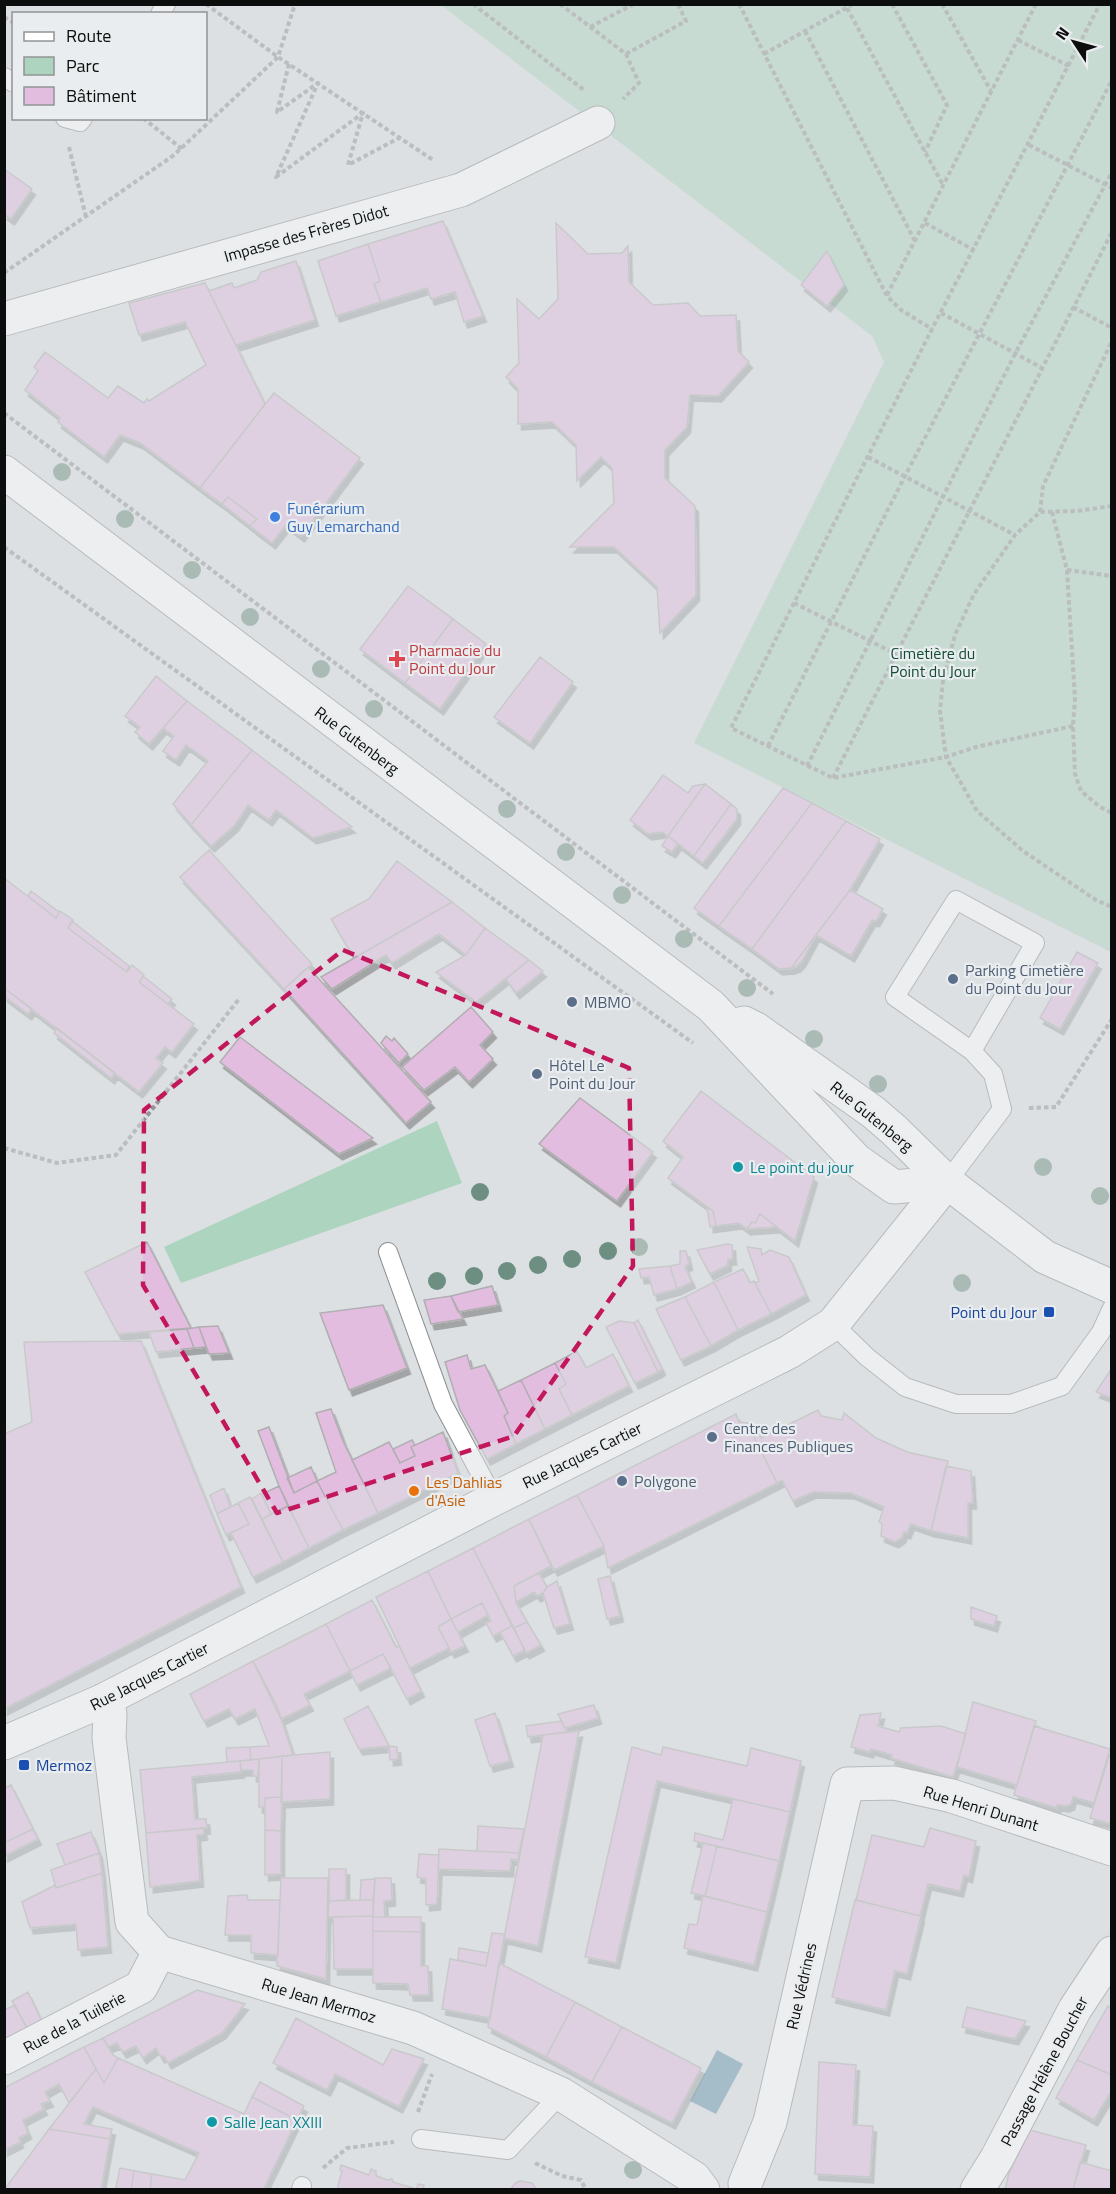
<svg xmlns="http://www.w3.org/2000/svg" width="1116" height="2194" font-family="'Titillium Web',sans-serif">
<defs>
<filter id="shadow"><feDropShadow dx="3.5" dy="6" stdDeviation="0" flood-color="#0004"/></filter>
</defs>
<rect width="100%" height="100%" fill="#dde0e2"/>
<path fill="#add4be" d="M441,5h670v947l-417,-209 190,-381 -12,-26z
M437,1121l25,62 -281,100 -17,-36z"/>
<path fill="#6292ab" d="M717,2050l26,14 -27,50 -26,-13z"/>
<path fill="#e3bde0" stroke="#b0aeb0" stroke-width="1.5" filter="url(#shadow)" d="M4,169l28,20 -21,30 -7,-5z
M443,221l40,95 -19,6 -9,-30 -24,7 -4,-11 -46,14 -7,-18 6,-3 -12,-37z
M556,223l32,31 34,-1 6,-7 1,36 24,23 35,-2 12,13 36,-1 2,36 11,11 -31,34 -28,-1 -3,32 -22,23v28l30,28 1,89 -36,38 -3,-46 -43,-40h-44l44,-44 -2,-35 -11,-11 -24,24 -1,-36 -24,-23 -34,2v-35l-12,-12 13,-14 -2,-64 22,20 19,-20z
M368,244l12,37 -6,3 7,18 -45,14 -18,-55z
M827,251l17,34 -17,21 -26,-21z
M296,261l19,59 -79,25 -27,-54 23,-8 2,5 23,-8 4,-8z
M205,283l60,121 -65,84 -60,-45 -20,-8 -16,22 -46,-35 2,-4 -35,-28 13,-19 -4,-4 11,-15 63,46 10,-12 26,17 3,-4 2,2 57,-36 -21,-43 -46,13 -10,-32z
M274,393l86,65 -59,78 -15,-11 -14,18 -22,-17 7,-7 -29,-22 -6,7 -22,-16z
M228,497l29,22 -7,7 -28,-22z
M408,586l45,33 -48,64 -45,-34z
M453,619l33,25 -46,65 -35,-26z
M540,657l33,25 -43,61 -36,-26z
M156,676l31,25 -38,43 -14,-12 5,-5 -15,-11z
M187,701l65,49 -61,75 -18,-21 35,-43 -22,-16 -10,15 -13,-9 11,-15 -11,-8z
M252,750l100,77 -39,11 -37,-28 -7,10 -21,-15 -13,20 -24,21 -20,-21z
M663,775l25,18 5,-7 12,-2 -37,52 -6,-4 -14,2 -18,-14z
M705,784l26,20 -37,52 -26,-20z
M783,788l29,15 -93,123 -25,-18z
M812,803l34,18 -94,128 -33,-23z
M731,804l6,5v10l-34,44 -9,-7z
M846,821l34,18 -30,51 -59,78 -12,1 -27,-20z
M668,836l10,8 -6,8 -10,-6z
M209,850l103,114 -28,25 -104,-112z
M397,861l55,41 -98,56 -23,-39 38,-20z
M4,878l52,40 4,-7 13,9 -5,8 59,44 5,-7 12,10 -5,7 55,42 -22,28 -7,-5 -9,11 7,5 -24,29 -135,-104z
M850,890l33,19 -7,12 -4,-1 -21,36 -35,-21z
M31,891l28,21 -3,6 -28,-22z
M452,902l33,26 -19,27 -27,-21 -47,29 -6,-8 -54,34 -11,-12z
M72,921l57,45 -2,6 -59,-44z
M485,928l44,32 -53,42 -40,-30 30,-17z
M816,935l-14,26 -5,5 -6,2z
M1077,952l21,11 -38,66 -20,-11z
M529,960l14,11 -27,22 -10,-14z
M308,967l123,135 -25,21 -122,-134z
M143,976l29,23 -4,5 -29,-22z
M4,988l28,21 -4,5 -24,-18z
M471,1007l22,25 -13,13 13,14 -24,23 -14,-15 -31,23 -22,-23z
M57,1028l58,45 -4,5 -57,-45z
M386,1036l6,5 2,-3 14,16 -9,9 -18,-20z
M240,1037l133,101 -34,16 -119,-92z
M701,1091l113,86 -19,64 -35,-27 -5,9 -3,-1 -5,7 -8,-6 -23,3 -3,-15 -45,-33 15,-21 -20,-16z
M580,1098l73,54 -36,49 -78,-57z
M707,1207l6,4 3,15 -6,1z
M760,1214l17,13 -30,2 5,-7 3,1z
M147,1242l44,86 -73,6 -33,-62z
M728,1244l4,1 1,14h-5v6l-18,9 -13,-24z
M747,1247l14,2 1,6 8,-5 19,7 17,38 -35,19 -16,-31 4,-2z
M680,1251h6l3,13 -4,3 7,15 -15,7 -7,-23 10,-2z
M670,1266l7,23 -23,6 -5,-18 -8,1 -2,-9z
M743,1269l7,14 4,-2 17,33 -33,16 -24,-48z
M714,1282l24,48 -27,16 -26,-49z
M492,1286l6,19 -40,7 -7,-16z
M451,1296l12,23 -32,5 -7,-24z
M685,1297l26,49 -30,14 -25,-51z
M383,1305l24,63 -58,22 -29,-77z
M638,1320l24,49 -4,3 -24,-49z
M619,1321l15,2 24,49 -23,11 -29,-56z
M218,1326l11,27 -20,1 -10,-27z
M199,1327l7,20 -12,1 -7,-19z
M187,1329l7,19 -38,4 -7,-20z
M141,1341l100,246 -237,122v-275l28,-12 -8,-80z
M577,1351l9,17 27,-14 16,32 -57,29 -13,-26 7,-5 -11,-21z
M467,1355l4,14 14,-4 23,48 -4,3 12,28 -29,15 -27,-49 -15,-48z
M555,1363l11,21 -7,5 13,26 -27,14 -24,-49z
M1112,1368v30l-16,-6z
M521,1380l24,49 -29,15 -12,-28 4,-3 -10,-22z
M331,1409l12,32 35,72 -35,17 -26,-49 19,-9 -20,-59z
M818,1410l3,6 21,4 2,-7 32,25 31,14 41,9 -17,70 -20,-7 -4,9 -3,-1 -2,5 -7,5 -14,-6 1,-12 -3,-2 5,-15 -33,-14 -38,-1 -20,9 -11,-21 -5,3 -30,-60 8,2 6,13z
M736,1414l3,8 8,1 30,60 -169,85 -4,-22 -27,-51z
M269,1427l25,66 23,-12 26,49 -34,18 -30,-62 -21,-55z
M443,1432l15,41 -80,40 -26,-53 37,-18 11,21 15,-7 -4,-9z
M412,1440l3,5 -4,2 4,9 -15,7 -7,-14z
M946,1466l25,5 2,32h-5v35l-37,-7z
M311,1467l6,14 -23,12 -7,-15z
M279,1486l9,20 -17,8 -9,-20z
M224,1488l6,19 -13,7 -7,-19z
M261,1493l10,21 -9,5 -10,-20z
M577,1495l27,51 -50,24 -25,-51z
M250,1497l33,65 -30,15 -22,-44 18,-9 -11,-21z
M238,1503l11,21 -23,11 -9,-21z
M288,1506l21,42 -26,14 -21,-43z
M529,1519l22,47 -37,20 2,16 11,20 -13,6 -41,-80z
M473,1548l39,78 -19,10 -7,-13 5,-2 -9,-18 -31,16 -23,-48z
M428,1571l23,48 -13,8 11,21 -39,20 -34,-71z
M539,1573l8,14 -4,6 -6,3 -3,-4 -18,10 -2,-16z
M610,1576l10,40 -13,3 -9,-40z
M557,1581l13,43 -16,4 -11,-35 4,-6z
M372,1600l24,47 3,-1 22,45 -14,8 -24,-45 -33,17 -24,-47z
M482,1603l6,12 -30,17 -7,-13z
M971,1607l26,9 -3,10 -23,-7z
M451,1619l14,27 -14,6 -13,-25z
M527,1622l14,23 -15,8 -12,-25z
M326,1624l24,47 -46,23 6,11 -29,14 -28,-58z
M512,1626l13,24 -12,6 -13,-24z
M383,1654l8,14 -34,17 -7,-14z
M253,1661l24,45 16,49 -42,5 -1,-13 19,-1 -14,-37 -20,10 -6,-10 -25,12 -14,-27z
M973,1702l63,19 -19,64 -60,-18z
M594,1705l4,13 -33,10 -7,-14z
M368,1706l21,40 -30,3 -15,-30z
M495,1713l15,48 -20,5 -15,-46z
M881,1713l-3,13 21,6 2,-4 40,-2 25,8 -13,43 -62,-19 1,-3 -21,-6 -1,3 -19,-5 9,-32z
M561,1721l6,11 -39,5 -2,-11z
M1034,1726l76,23 -16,54 -21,-6 -2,7 -5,2 -9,-1v3l-43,-13z
M579,1731l-41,215 -34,-8 39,-203z
M389,1746l8,1 1,12 -8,1z
M250,1747l1,13 -24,2 -1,-14z
M632,1747l29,8 2,-8 84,19 4,-18 50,13 -11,51 -133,-31 -41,182 -31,-6z
M330,1752v47l-49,3 1,-46z
M282,1756v41l-17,1v9h-6v-48z
M1109,1756l3,1v67l-22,-6z
M259,1759l-1,17h-5v-6h-12l-1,-9z
M240,1761l1,11 -49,5 3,42h11l1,9 -61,5 -6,-63z
M11,1785l22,44 -29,14v-55z
M282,1797l-1,34 -16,-1v-32z
M733,1799l57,13 -11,49 -85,-20 1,-8 28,7z
M478,1826l46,3 -5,24 -42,-2z
M203,1828l1,6 -7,1 3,46 -50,6 -4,-54z
M930,1828l46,13 -7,36 -5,-2 -4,16 -32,-7 -8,32 -64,-16 16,-65 52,12z
M33,1829l5,10 -34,17v-13z
M265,1830l16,1v43l-16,1z
M91,1832l8,21 -34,12 -8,-21z
M703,1843l14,3 -12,50 -14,-3z
M717,1846l62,15 -12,51 -62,-16z
M439,1849l38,2 42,2 -1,7 -7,-1 -1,12 -72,-2z
M99,1853l3,20 -46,15 -5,-18z
M419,1854l20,1 -2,49 -11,1v-26l-9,-2z
M329,1869h17v31l-17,1z
M102,1873l6,74 -30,3 -2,-26 -46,4 -8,-26 33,-17 1,3z
M281,1878h47l-2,101 -49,-13z
M375,1878h16l1,22 -8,1 1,16h-12z
M375,1879l-2,21h-13l1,-20z
M247,1895l1,5h32l-2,55 -27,-2v-18h-26l3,-39z
M703,1896l64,16 -13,53 -70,-17 5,-24 8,1z
M360,1900h13v16l-45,1 1,-16z
M855,1900l66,16 -14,58 -12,-3 -9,39 -54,-13z
M373,1916v53h-39l-1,-52z
M373,1917h48v15l-48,-1z
M373,1931l48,1v34h7l1,29h-19l-2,-11 -35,-1z
M492,1933l12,1v4l-14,80 -48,-9 8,-50 36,7z
M459,1948l29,5 -2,13 -28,-6z
M499,1963l76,39 -29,55 -58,-30z
M197,1990l48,14 -23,29 -54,30 -4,-7 -3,1 -5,-9 -13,10 -7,-12 -13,6 -6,-9 -9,4 -5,-9z
M28,1992l15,32 -14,8 -17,-31z
M575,2002l47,25 -30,55 -46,-25z
M15,2005l14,27 -25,12v-34z
M1108,2006l4,2v67l-35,-15z
M967,2007l59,14 -11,18 -53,-12z
M296,2018l87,47 9,-16 32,10 -25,48 -64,-33 -8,16 -54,-27z
M622,2027l79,41 -29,55 -80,-41z
M103,2038l10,17 5,3 -14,25 -20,-36z
M84,2047l12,22 -27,34 -10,-19 -14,8 5,9 -9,3 3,5 -21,11 5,13 -9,5 1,4 -16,8v-62z
M118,2058l126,56 8,-17 45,23 -34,70h-113l2,-16 -18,-3 -3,19 -11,-1 -4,-2 4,-19 65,12 14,-27 -106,-46 -9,17 28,5 -2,10 -61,-10 47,-60 8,14z
M1077,2060l35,15v15l-18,30 -38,-22z
M819,2062l37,3 -3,60 20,1 -3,51 -55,-3z
M260,2082l44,24 -7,14 -45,-23z
M49,2129l61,10 -9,51h-97z
M1030,2130l56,15 -13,45h-68l4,-17z
M1080,2162l32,9v19h-39z
M341,2165l28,10 2,-6 5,2v5l12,4 4,-1 1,3 23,7 2,-5 6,1 -1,5h-86l5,-19 -2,-1z
M134,2171l18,3 -2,16h-19z
M520,2181l12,2 5,7h-27l5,-7z"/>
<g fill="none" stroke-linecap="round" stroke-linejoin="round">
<defs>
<path id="service" d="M160,14l6,-10
M4,77l10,6
M65,118l15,4 3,-4
M947,1182l55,-73 -9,-35 -21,-23 63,-108 -79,-43 -61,97 77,54
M388,1252l55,152 51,95
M833,1324l34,33 38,30 51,17h55l51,-18 39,-54 11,-24
M421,2139l87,11 53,-56
M301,2190l1,-4"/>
<path id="minor" d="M4,319l457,-129 137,-67
M102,1701l8,12 -1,25 23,184 27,30 254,76 148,66 133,84 9,12
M4,2058l137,-71 18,-35
M745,2184l25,-62 77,-338 47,-1 58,13 160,53
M977,2190l20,-32 78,-149 37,-56"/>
<path id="tertiary" d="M4,1743l98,-42 392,-202 295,-147 44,-28 114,-142"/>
<path id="secondary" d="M4,472l707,534 145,154 38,27 53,-5
M744,1023l12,6 117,83 21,18 53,52 98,75 67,30"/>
</defs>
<use href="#service" stroke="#8b8e8f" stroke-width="20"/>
<use href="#minor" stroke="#8b8e8f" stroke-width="35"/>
<use href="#tertiary" stroke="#8b8e8f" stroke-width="35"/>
<use href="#secondary" stroke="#8b8e8f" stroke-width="35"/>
<path stroke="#929496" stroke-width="4" stroke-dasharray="4.5 3" stroke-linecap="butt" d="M206,4l72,53 155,103
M473,4l111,86
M560,4l66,50 13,29 -16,16
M739,4l148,292 14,14 31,19
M892,4l55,101 -22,47
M942,4l49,87
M847,8l96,177
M4,17l10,6
M590,27l44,-23
M805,31l110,210
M1018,40l51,26
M626,54l60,-33 -8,-17
M764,54l89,-50
M289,64l-12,48 41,-29 -42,94 87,-64 -15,52 51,-27
M143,118l39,31
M1029,145l83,43
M69,147l17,70
M925,223l49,27
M4,273l170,-118 104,-98 17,-53
M887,295l149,-291
M1073,307l39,21
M941,313l101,55
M4,413l769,581
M868,457l147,78
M1112,506l-35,5 -37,1 -25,23 -41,59 -19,41 -12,45 -3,31 6,46 31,54 46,40 73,49 16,7
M1040,512l3,-26 69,-145
M1052,512l15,58 8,129 -2,27 2,48 6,17 19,16 12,6
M4,547l689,496
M1067,570l45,6
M794,603l102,51
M1073,726l-97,21 -30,10 -113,21 -102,-50 201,-399 168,-325
M768,746l137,-270 207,-396
M807,766l208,-412 97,-182
M833,778l279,-546
M1029,1108l27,-1 56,-88
M4,1148l53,15 59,-8 123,-156
M418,2112l14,-38
M535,2163l27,13 19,4 5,10
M323,2168l24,-20 47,-6"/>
<use href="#service" stroke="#fff" stroke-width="18"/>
<use href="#minor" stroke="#fff" stroke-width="33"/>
<use href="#tertiary" stroke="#fff" stroke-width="33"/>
<use href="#secondary" stroke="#fff" stroke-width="33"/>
</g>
<g fill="#6d8f82">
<circle cx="62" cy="472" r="9"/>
<circle cx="125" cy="519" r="9"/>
<circle cx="192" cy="570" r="9"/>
<circle cx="250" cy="617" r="9"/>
<circle cx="321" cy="669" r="9"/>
<circle cx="374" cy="709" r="9"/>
<circle cx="507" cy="809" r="9"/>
<circle cx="566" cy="852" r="9"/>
<circle cx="622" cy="895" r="9"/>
<circle cx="684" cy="939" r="9"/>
<circle cx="747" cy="988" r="9"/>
<circle cx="814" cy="1039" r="9"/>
<circle cx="878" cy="1084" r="9"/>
<circle cx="1043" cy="1167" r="9"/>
<circle cx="480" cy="1192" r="9"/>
<circle cx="1100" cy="1196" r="9"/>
<circle cx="639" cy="1247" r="9"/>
<circle cx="608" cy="1251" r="9"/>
<circle cx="572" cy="1259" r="9"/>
<circle cx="538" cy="1265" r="9"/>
<circle cx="507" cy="1271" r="9"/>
<circle cx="474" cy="1276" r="9"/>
<circle cx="437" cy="1281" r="9"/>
<circle cx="962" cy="1283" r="9"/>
<circle cx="633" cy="2170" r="9"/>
</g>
<path d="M0 0H1116V2194H0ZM343,950l286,118 4,198 -119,170 -237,77 -134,-228 1,-175z" fill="#dde0e2" fill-opacity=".55" fill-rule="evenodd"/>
<path fill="none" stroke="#c2185b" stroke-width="4.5" stroke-dasharray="12 8" stroke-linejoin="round" d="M343,950l286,118 4,198 -119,170 -237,77 -134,-228 1,-175z"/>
<circle fill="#3f7fe0" stroke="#eaedef" stroke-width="2" cx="275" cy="517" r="6"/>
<path fill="#e0444e" stroke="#eaedef" stroke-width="2" d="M394 650h6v6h6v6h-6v6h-6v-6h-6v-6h6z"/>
<g fill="#5c6f8a" stroke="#eaedef" stroke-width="2">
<circle cx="953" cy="979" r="6"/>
<circle cx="572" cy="1002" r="6"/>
<circle cx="537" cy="1074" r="6"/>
<circle cx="712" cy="1437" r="6"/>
<circle cx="622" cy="1481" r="6"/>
</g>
<g fill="#0f9aa8" stroke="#eaedef" stroke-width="2">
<circle cx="738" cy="1167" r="6"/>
<circle cx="212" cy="2122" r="6"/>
</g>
<g fill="#1a4fb4" stroke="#eaedef" stroke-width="2">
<rect x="1043" y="1306" width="12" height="12" rx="3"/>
<rect x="18" y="1759" width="12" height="12" rx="3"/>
</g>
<circle fill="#e8710a" stroke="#eaedef" stroke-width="2" cx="414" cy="1491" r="6"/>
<g text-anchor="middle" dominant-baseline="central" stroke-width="4.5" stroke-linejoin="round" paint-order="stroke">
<g font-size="16" fill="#0c0d0d" stroke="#eaedef">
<text transform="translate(306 233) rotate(-16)">Impasse des Frères Didot</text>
<text transform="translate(357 740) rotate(37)">Rue Gutenberg</text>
<text transform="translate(872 1116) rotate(39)">Rue Gutenberg</text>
<text transform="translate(582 1455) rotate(-26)">Rue Jacques Cartier</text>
<text transform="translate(149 1676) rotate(-27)">Rue Jacques Cartier</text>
<text transform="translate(981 1808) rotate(17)">Rue Henri Dunant</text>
<text transform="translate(801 1986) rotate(-77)">Rue Védrines</text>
<text transform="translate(319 2000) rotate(17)">Rue Jean Mermoz</text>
<text transform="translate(74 2022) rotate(-28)">Rue de la Tuilerie</text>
<text transform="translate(1044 2071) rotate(-62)">Passage Hélène Boucher</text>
</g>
<g font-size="16" fill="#366cbe" stroke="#eaedef" text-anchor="start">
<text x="287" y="508">Funérarium<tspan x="287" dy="18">Guy Lemarchand</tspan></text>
</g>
<g font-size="16" fill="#be3a42" stroke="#eaedef" text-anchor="start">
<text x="409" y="650">Pharmacie du<tspan x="409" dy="18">Point du Jour</tspan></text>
</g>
<g font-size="16" fill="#124d33" stroke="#eaedef">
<text x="933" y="653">Cimetière du<tspan x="933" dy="18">Point du Jour</tspan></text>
</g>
<g font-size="16" fill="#4e5e75" stroke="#eaedef" text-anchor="start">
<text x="965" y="970">Parking Cimetière<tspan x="965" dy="18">du Point du Jour</tspan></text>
<text x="584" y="1002">MBMO</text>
<text x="549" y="1065">Hôtel Le<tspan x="549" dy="18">Point du Jour</tspan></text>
<text x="724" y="1428">Centre des<tspan x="724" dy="18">Finances Publiques</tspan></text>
<text x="634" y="1481">Polygone</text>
</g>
<g font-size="16" fill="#0d838f" stroke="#eaedef" text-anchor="start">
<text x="750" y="1167">Le point du jour</text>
<text x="224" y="2122">Salle Jean XXIII</text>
</g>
<g font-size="16" fill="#164399" stroke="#eaedef" text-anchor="end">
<text x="1037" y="1312">Point du Jour</text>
<text x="36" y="1765" text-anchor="start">Mermoz</text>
</g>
<g font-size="16" fill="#c56008" stroke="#eaedef" text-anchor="start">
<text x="426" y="1482">Les Dahlias<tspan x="426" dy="18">d'Asie</tspan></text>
</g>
</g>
<rect width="1116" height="2194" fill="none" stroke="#0c0d0d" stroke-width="12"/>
<rect x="12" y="12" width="195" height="108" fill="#eaedef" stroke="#919395" stroke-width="1.5"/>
<rect x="24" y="32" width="30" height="9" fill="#ffffff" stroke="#919395" stroke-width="1.5"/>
<text x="66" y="42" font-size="18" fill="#0c0d0d">Route</text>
<rect x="24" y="57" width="30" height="18" fill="#add4be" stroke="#919395" stroke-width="1.5"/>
<text x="66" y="72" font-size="18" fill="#0c0d0d">Parc</text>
<rect x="24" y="87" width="30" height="18" fill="#e3bde0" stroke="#919395" stroke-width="1.5"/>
<text x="66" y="102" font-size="18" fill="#0c0d0d">Bâtiment</text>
<g transform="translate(1074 42) rotate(306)" stroke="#eaedef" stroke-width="4.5" paint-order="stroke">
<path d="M0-4.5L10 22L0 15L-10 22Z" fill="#0c0d0d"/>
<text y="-9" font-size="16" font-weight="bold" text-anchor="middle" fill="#0c0d0d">N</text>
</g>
</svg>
